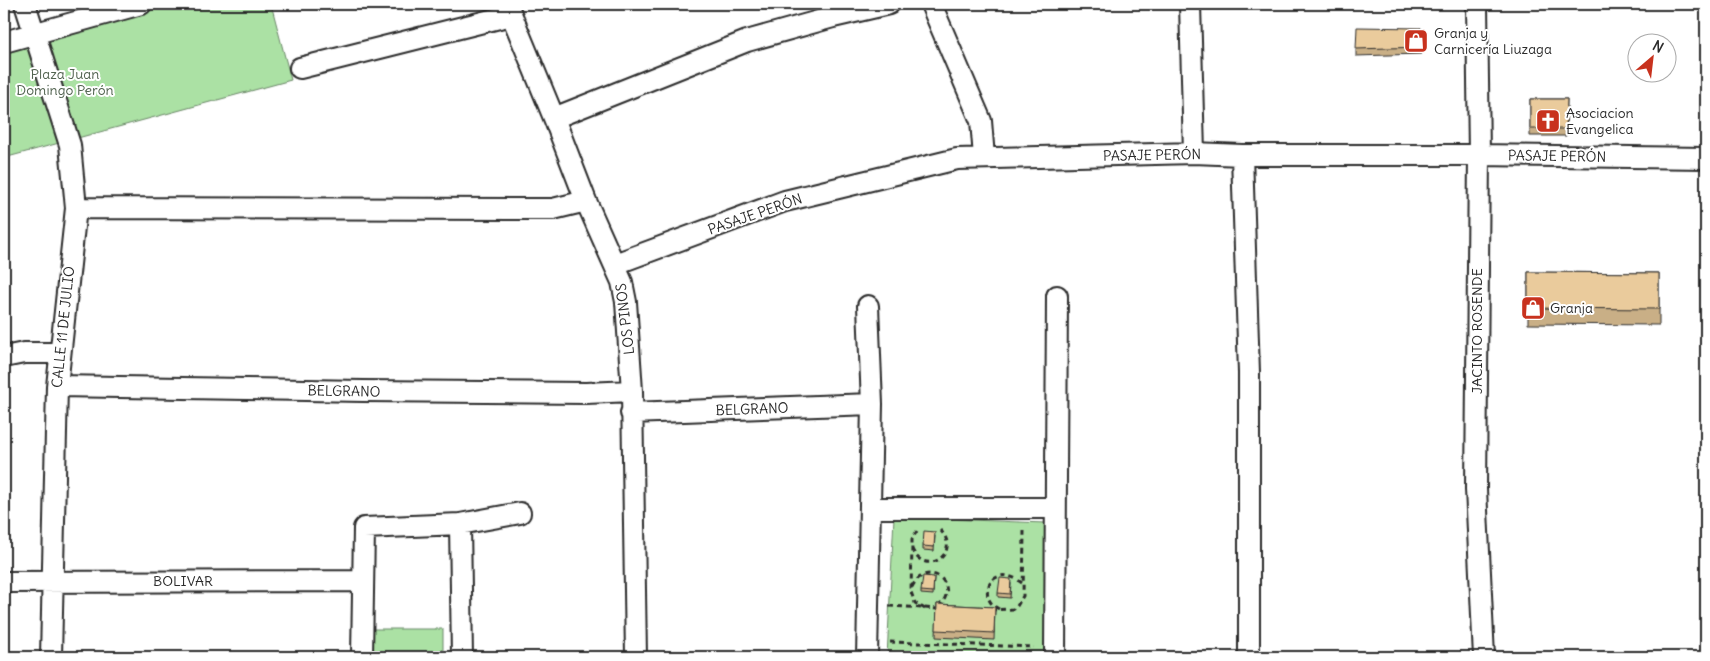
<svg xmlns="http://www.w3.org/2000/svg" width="1710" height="661" font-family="Delius,sans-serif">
<rect width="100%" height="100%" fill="#fff"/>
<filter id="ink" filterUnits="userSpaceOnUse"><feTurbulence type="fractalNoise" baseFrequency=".02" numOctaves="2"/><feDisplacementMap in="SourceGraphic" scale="10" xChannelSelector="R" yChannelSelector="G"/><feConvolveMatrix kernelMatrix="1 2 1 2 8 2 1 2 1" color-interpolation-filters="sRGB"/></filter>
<g filter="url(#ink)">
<path fill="#abe1a4" stroke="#6b8668" d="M141,4h130l20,76 -287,78v-116z
M894,517l151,6 2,134h-160z
M372,629h71v28h-71z"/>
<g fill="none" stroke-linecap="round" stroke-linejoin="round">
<defs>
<path id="street" d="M25,4l45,141 6,63 -19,178 -6,271
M507,4l47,114 32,83 36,81 4,20 6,89 4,266
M931,4l50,117 3,36
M1190,4l4,149
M1477,4l2,151 -3,334 8,168
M4,42l137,-38
M300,68l211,-53
M554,118l193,-77 86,-24 56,-13
M1242,155l7,218v284
M76,208l477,1 33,-8
M615,264l170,-63 172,-42 237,-6 48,2h237l227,3
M4,357l20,-4h35
M57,386l306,5 223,2 46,-2
M631,413l241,-9
M870,508h185
M460,524l2,133
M4,582l358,-1
M362,657l2,-129 96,-4 60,-11
M867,657l5,-253 -4,-98
M1055,657l2,-361"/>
</defs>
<use href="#street" stroke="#2b2b2b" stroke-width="24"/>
<path stroke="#2b2b2b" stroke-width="3" stroke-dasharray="5 4" stroke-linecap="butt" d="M917,531l-5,8v6l-1,47 4,11 10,6
M912,549c13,30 51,3 28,-19
M912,587c15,-30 50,-2 27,19
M889,606l51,3
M999,609c-25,-12 -6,-49 23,-26
M991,610l22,-1 4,-3 6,-10 1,-65
M890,642l144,5"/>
<use href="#street" stroke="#fff" stroke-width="20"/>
</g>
<path fill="#c9af86" stroke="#2b2b2b" d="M1421,28v26l-65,2v-7z
M1530,99h37l-1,37h-36z
M1528,272l131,1v52l-131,-1z
M935,536l-1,15 -11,-1v-4z
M934,577l-1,18 -12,-1v-3z
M1011,583l-1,15 -12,-1v-4z
M937,604l58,3 -1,33 -58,-3z"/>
<path fill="#eacb9c" stroke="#2b2b2b" d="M1357,27l64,1v19l-65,2z
M1530,99h37l-1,30h-36z
M1528,272l131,1v36l-131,-1z
M924,531l11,1 -1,15 -11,-1z
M923,576l11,1 -1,15 -12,-1z
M1000,578l11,1 -1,15 -12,-1z
M937,604l58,3 -1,26 -58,-3z"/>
</g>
<defs>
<symbol id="shop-square" viewBox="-11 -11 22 22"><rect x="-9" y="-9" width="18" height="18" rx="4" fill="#c8321e" stroke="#fff"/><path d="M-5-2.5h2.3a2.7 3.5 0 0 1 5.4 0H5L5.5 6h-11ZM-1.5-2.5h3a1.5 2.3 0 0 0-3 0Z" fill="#fff"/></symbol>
<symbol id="church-square" viewBox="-11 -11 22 22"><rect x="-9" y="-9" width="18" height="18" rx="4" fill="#c8321e" stroke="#fff"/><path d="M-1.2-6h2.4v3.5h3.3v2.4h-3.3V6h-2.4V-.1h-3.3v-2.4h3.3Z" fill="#fff"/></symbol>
</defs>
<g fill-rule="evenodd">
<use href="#shop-square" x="1402" y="27" width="28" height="28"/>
<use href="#church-square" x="1534" y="107" width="28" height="28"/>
<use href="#shop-square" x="1519" y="294" width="28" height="28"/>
</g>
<g text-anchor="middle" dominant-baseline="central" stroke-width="4" stroke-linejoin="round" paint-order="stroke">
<g font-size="14" fill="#2b2b2b" stroke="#fff" text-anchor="start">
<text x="1434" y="33">Granja y<tspan x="1434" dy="16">Carnicería Liuzaga</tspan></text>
<text x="1566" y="113">Asociacion<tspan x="1566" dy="16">Evangelica</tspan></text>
<text x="1550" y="308">Granja</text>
</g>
<g font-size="14" fill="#51624f" stroke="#fff">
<text x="65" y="74">Plaza Juan<tspan x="65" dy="16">Domingo Perón</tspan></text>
</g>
<g font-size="14" fill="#2b2b2b" stroke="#fff">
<text transform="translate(1152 155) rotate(-1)">PASAJE PERÓN</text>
<text transform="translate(1557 156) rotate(1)">PASAJE PERÓN</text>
<text transform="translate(755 214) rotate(-19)">PASAJE PERÓN</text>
<text transform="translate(625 319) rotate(-97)">LOS PINOS</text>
<text transform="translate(63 327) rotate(-84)">CALLE 11 DE JULIO</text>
<text transform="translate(1477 331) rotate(-90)">JACINTO ROSENDE</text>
<text transform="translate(344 391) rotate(1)">BELGRANO</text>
<text transform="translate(752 409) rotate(-2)">BELGRANO</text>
<text x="183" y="581">BOLIVAR</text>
</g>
</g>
<rect width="1710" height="661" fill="none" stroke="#fff" stroke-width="20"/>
<rect x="10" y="10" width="1690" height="641" fill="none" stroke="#2b2b2b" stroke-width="2" filter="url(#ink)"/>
<g transform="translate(1652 58) rotate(28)"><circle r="24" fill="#ffffff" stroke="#aaaaaa"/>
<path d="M0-4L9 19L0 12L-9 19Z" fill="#c8321e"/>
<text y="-8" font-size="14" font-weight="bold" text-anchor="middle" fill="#2b2b2b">N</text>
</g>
</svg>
